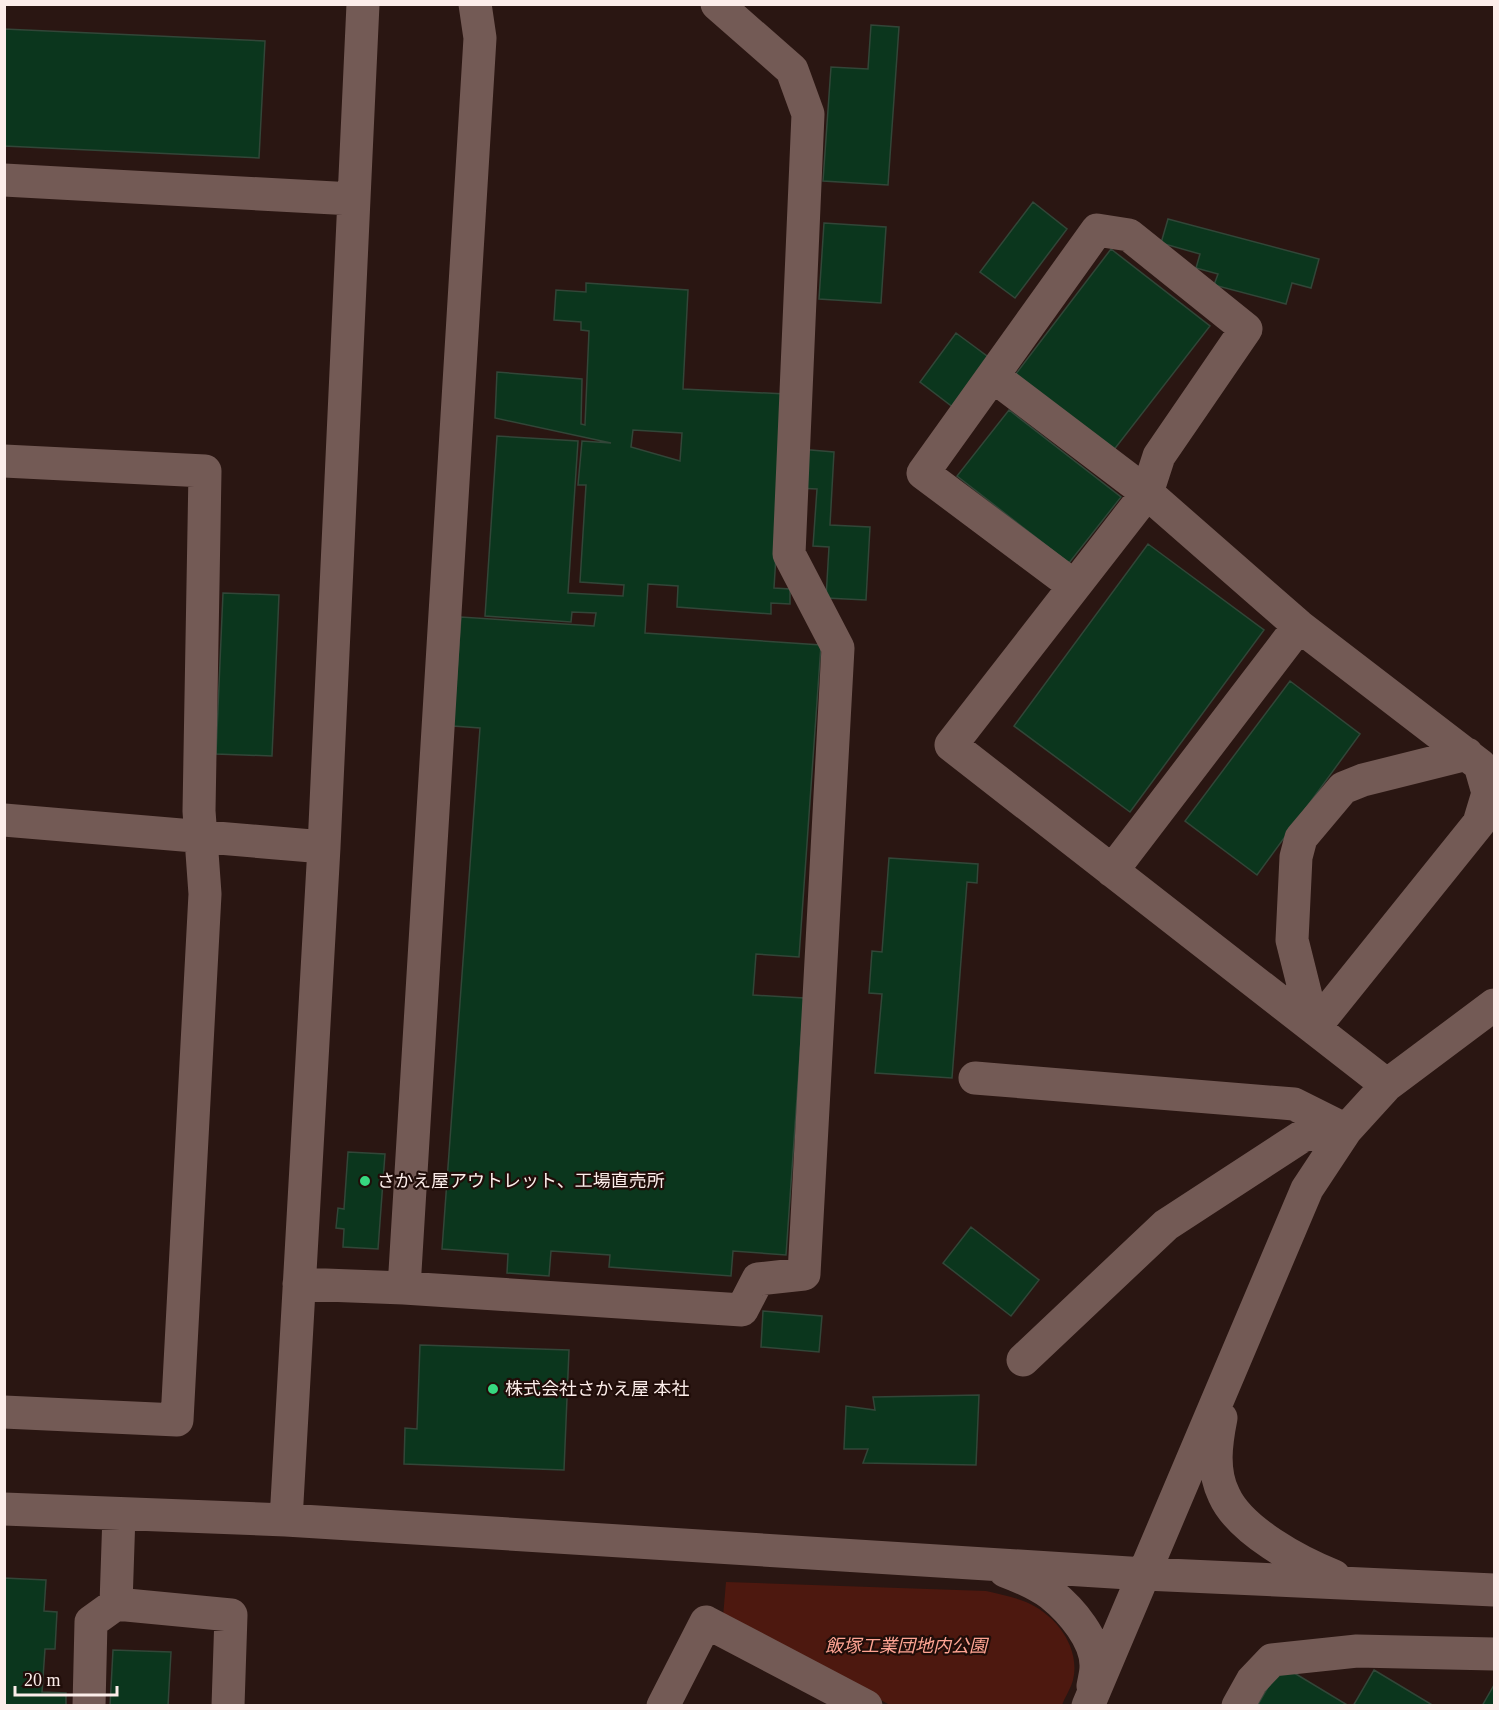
<svg xmlns="http://www.w3.org/2000/svg" width="1499" height="1710" font-family="'Times New Roman','Noto Sans JP',serif">
<rect width="100%" height="100%" fill="#2a1612"/>
<path fill="#4d180f" d="M726,1582l260,9c13,3 28,6 40,11 29,12 55,45 47,78 -2,8 -8,17 -11,25h-172l-167,-88z"/>
<path fill="#0b361d" stroke="#324638" stroke-width="1.5" fill-rule="evenodd" d="M871,25l28,2 -11,158 -65,-4 8,-114 37,2z
M4,29l261,12 -6,117 -255,-12z
M1033,202l34,27 -52,69 -35,-26z
M1168,219l151,40 -8,29 -19,-5 -6,21 -72,-19 4,-11 -22,-6 4,-14 -39,-11z
M824,223l62,4 -5,76 -62,-4z
M1111,249l99,77 -97,125 -98,-76z
M586,283l102,7 -5,99 103,5 -12,194 16,1v15l-19,-1v11l-94,-7 1,-21 -30,-2 -3,49 176,12 -22,312 -43,-3 -3,41 51,3 -18,257 -53,-4 -2,25 -122,-9 1,-12 -59,-4 -2,25 -42,-3 1,-19 -66,-5 38,-521 -27,-2 8,-109 133,9 2,-13 -24,-1 -1,10 -86,-6 12,-180 81,5 -10,152 55,3 1,-11 -44,-3 6,-97h-8l4,-44 29,2 -116,-25 2,-46 85,7 -1,45 4,1 4,-94 -8,-1v-8l-27,-2 2,-30 30,2zM633,430l49,3 -2,28 -49,-14z
M956,333l35,26 -37,49 -34,-26z
M1009,410l112,87 -52,66 -112,-87z
M799,449l35,3 -4,73 40,2 -4,73 -40,-2 3,-51 -16,-1 4,-57 -21,-1z
M1148,544l116,86 -134,182 -116,-86z
M223,593l56,2 -7,161 -56,-2z
M1290,681l70,53 -103,141 -72,-54z
M889,858l89,6 -1,19 -10,-1 -15,196 -77,-5 7,-79 -13,-1 3,-42 10,1z
M348,1152l37,2 -7,95 -35,-2 1,-18 -8,-1 2,-20 6,1z
M971,1227l68,53 -28,36 -68,-53z
M763,1311l59,5 -3,36 -58,-5z
M420,1345l149,5 -5,120 -160,-6 1,-36 12,1z
M979,1395l-3,70 -113,-2 5,-14h-24l2,-43 29,4 -2,-13z
M4,1578l42,2 -2,31 13,1 -2,37h-10l-3,43 24,1v13h-62z
M113,1650l58,2 -3,54h-58z
M1281,1665l68,41h-92z
M1374,1670l60,36h-81z
M1494,1685v21h-12z"/>
<g fill="none" stroke-linecap="round" stroke-linejoin="round">
<path stroke="#735a55" stroke-width="33" d="M4,180l349,19
M993,376l154,117 12,-37 87,-127 -117,-94 -32,-5 -174,243 151,113
M4,461l201,10 -6,340 6,83 -28,526 -173,-8
M4,820l320,27
M1112,871l187,-245
M1314,1028l165,-205 9,-30 -8,-28 -181,-139 -152,-133 -196,252 436,340
M1314,1028l-22,-88 4,-83 5,-19 42,-50 20,-8 104,-26
M975,1078l319,26 52,26
M299,1284l105,4 76,-1250 -5,-34
M404,1288l338,22 16,-31 46,-5 34,-626 -49,-94 19,-440 -16,-44 -75,-66
M1023,1360l143,-135 138,-90 42,-5
M1221,1418c-5,25 -9,53 3,77 16,36 75,67 110,81
M4,1509l282,11 859,54 349,16
M286,1520l38,-673 39,-843
M1005,1571c16,6 32,13 46,23 20,16 46,46 45,73 0,6 -2,13 -3,19
M116,1604l3,-90
M89,1706l2,-84 25,-18 115,11 -3,91
M663,1706l43,-84 160,84
M1088,1706l219,-517 39,-59 41,-45 107,-80
M1238,1706l14,-25 20,-21 85,-9 137,3"/>
</g>
<g fill="#37d880" stroke="#200d09" stroke-width="2">
<circle cx="365" cy="1181" r="6"/>
<circle cx="493" cy="1389" r="6"/>
</g>
<g text-anchor="middle" dominant-baseline="central" stroke-width="4.5" stroke-linejoin="round" paint-order="stroke">
<g font-size="18" fill="#fcedea" stroke="#200d09" text-anchor="start">
<text x="377" y="1181">さかえ屋アウトレット、工場直売所</text>
<text x="505" y="1389">株式会社さかえ屋 本社</text>
</g>
<g font-size="18" font-style="italic" fill="#fea493" stroke="#200d09">
<text x="906" y="1646">飯塚工業団地内公園</text>
</g>
</g>
<rect width="1499" height="1710" fill="none" stroke="#fcedea" stroke-width="12"/>
<path d="M15 1686v9h102v-9" fill="none" stroke="#fcedea" stroke-width="3"/>
<text x="24" y="1686" font-size="18" fill="#fcedea" stroke="#200d09" stroke-width="4.5" paint-order="stroke">20 m</text>
</svg>
